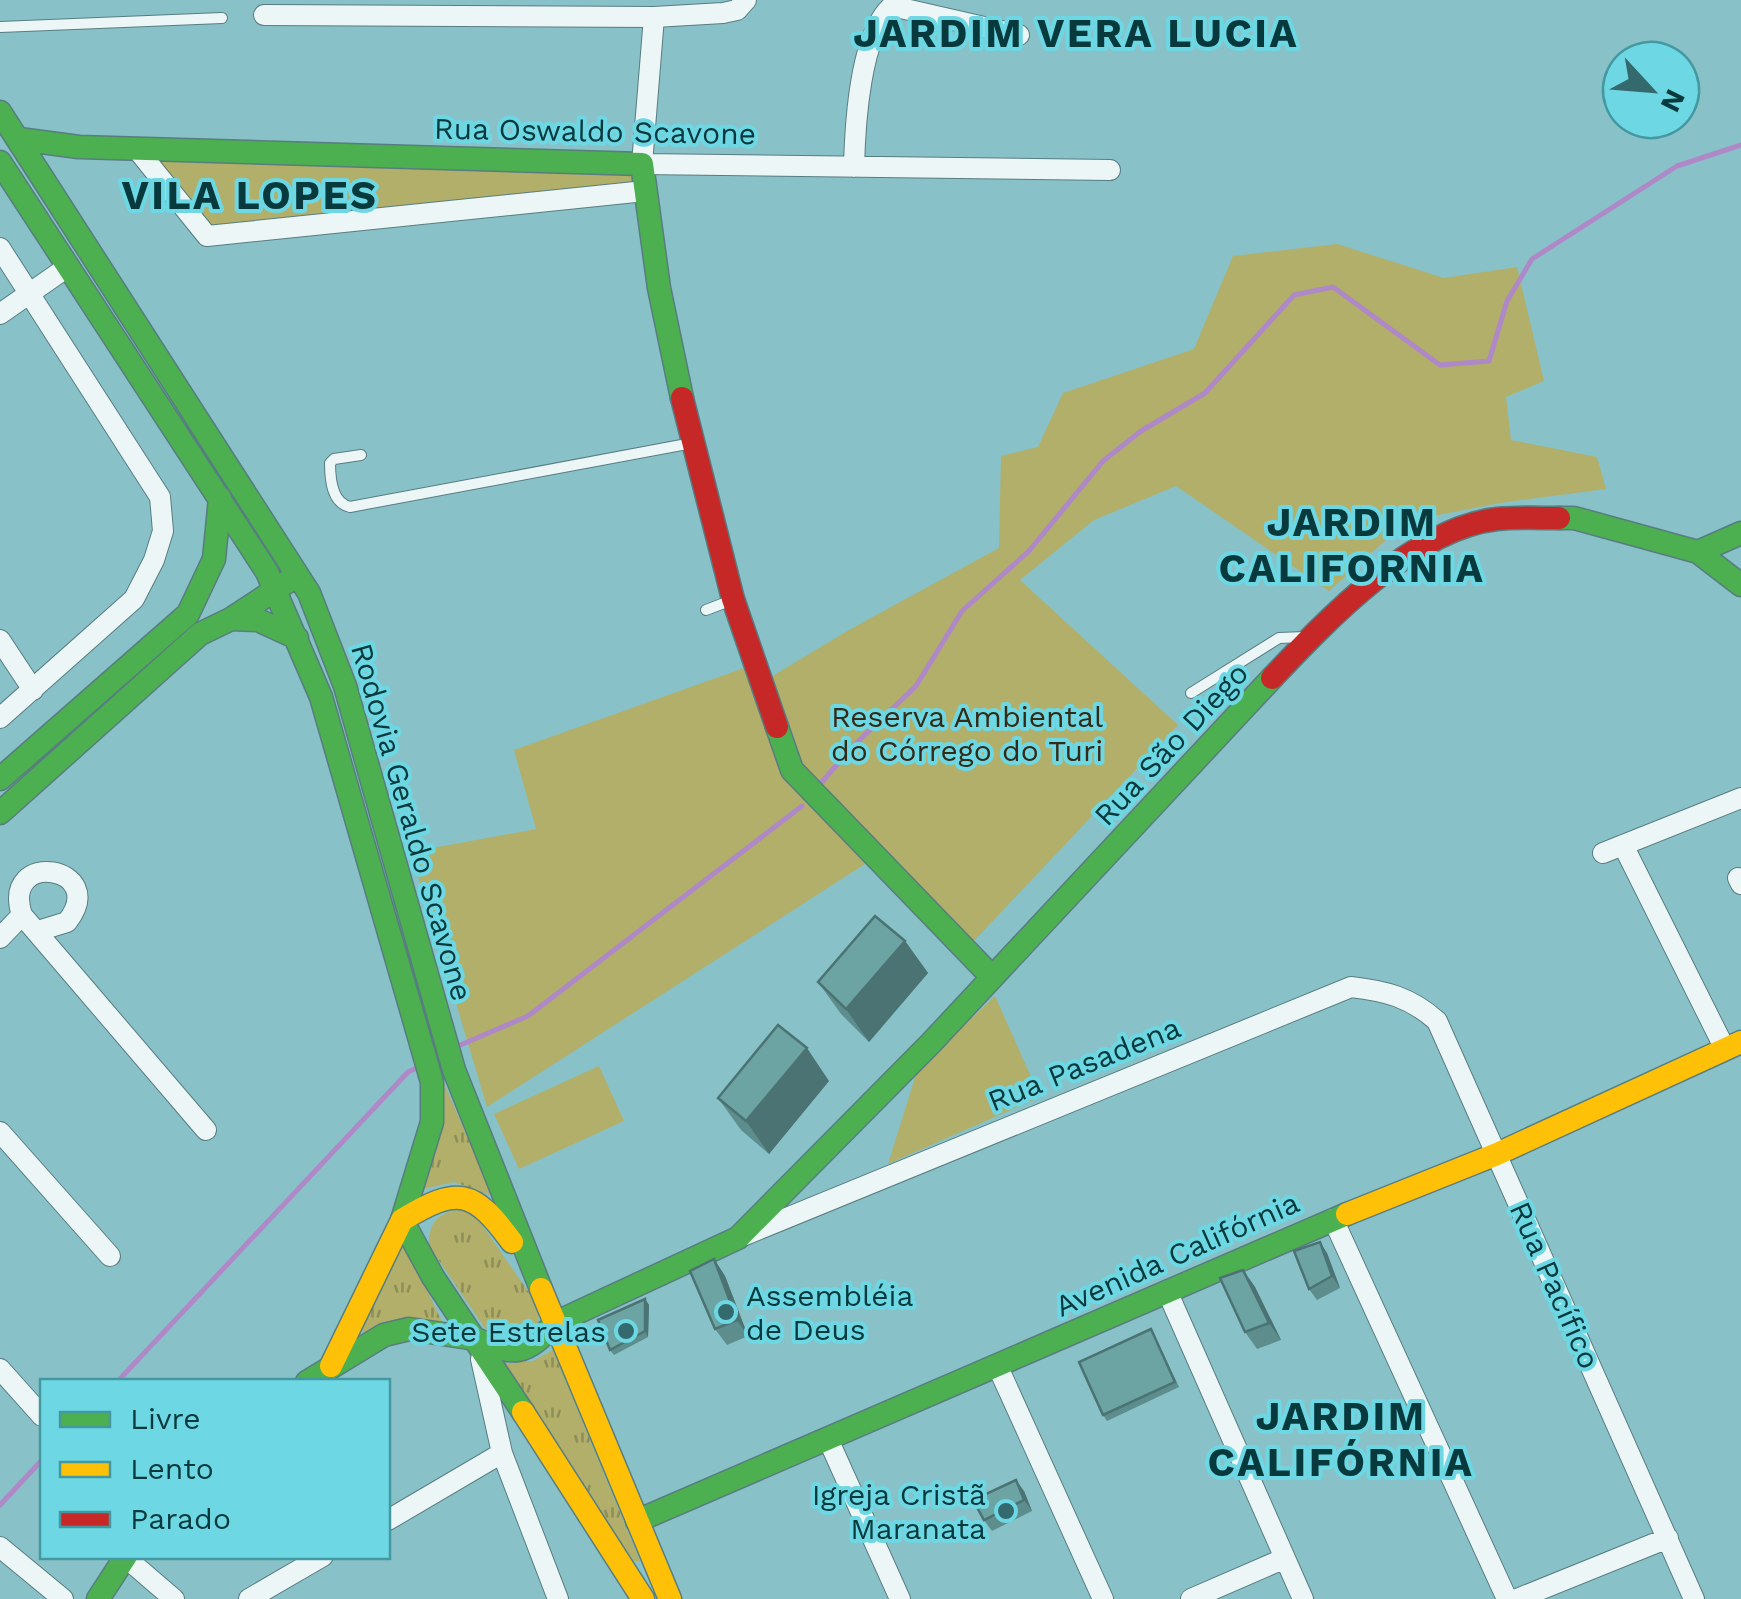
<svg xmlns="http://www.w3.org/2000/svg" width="1741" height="1599" font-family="'Work Sans',sans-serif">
<defs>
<pattern id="grass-tufts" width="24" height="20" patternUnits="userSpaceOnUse" patternTransform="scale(2.5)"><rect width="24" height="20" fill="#b1af69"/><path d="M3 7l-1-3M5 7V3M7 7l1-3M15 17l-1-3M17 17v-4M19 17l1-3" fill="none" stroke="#8e8f58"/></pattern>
</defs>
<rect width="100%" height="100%" fill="#88c2c8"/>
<path fill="url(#grass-tufts)" d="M440,1074l53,122 -39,-14 -30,7z
M471,1209l68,98 -1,17 -10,13 -35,3 -64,-94c-1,-30 16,-36 42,-37z
M403,1239l41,87 -81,10 -1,-20z
M553,1350l87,211h-6l-137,-197 36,-3z"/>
<path fill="#b1af69" d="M136,148l506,16 3,27 -438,45z
M1337,244l107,34 73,-11 27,114 -38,16 5,43 86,17 9,32 -106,14 -93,18 -78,70 -153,-105 -82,34 -74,60 158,145 -206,218 -90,-90 -395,254 -76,-255 125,-23 -22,-79 230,-82 25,10 80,-48 150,-82 2,-92 37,-9 25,-54 131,-44 39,-93z
M995,996l45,101 -152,67 29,-93z
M599,1066l25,55 -105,48 -25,-55z"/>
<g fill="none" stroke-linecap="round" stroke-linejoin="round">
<path stroke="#af88c7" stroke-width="5" d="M822,782l30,-35 64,-61 46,-75 67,-60 74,-90 38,-30 64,-38 89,-98 39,-8 107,78 49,-4 18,-60 25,-42 145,-93 64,-21
M458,1046l70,-30 274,-210
M117,1382l291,-310 9,-4
M0,1505l42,-45"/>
<defs>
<path id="lane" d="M0,27l222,-9
M361,455l-27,4 -4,4c0,17 2,40 20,44l337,-63
M706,610l26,-10
M1191,693l88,-55 26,-1"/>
<path id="street" d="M264,15l390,2 69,-4 14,-3 9,-10
M654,17l-12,147 468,6
M136,148l71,88 438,-45
M854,167c1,-41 6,-133 38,-161l127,29
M0,248l160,249 3,34 -9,29 -20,39 -134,119
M0,314l66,-46
M0,640l33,50
M1623,845l102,204
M1603,853l138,-55
M1738,878l3,6
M38,931l29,-9c44,-56 -67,-74 -45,-7l184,215
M0,938l22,-23
M0,1132l110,124
M1333,1219l174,380
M745,1235l606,-248c35,4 59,10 86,34l257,578
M1167,1291l136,308
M481,1359l21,94 56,146
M997,1365l106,234
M0,1369l42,47
M828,1439l72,160
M388,1520l114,-67
M0,1547l63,52
M125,1557l49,42
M249,1599l74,-43
M1191,1599l92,-40
M1517,1599l151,-61"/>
<path id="fast" d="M0,112l309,481 36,93 109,384 87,219
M19,139l60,8 563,17 17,124 23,110
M0,162l267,410 54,125 111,385v40l-30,98 31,57 90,135
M1559,518h15l124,34 43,33
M1698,552l43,-19
M231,619l27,1 39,18
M777,727l15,43 200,207
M0,779l188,-165 26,-55 6,-61
M0,813l200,-179 31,-15 59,-39
M555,1323l183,-85 193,-195 341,-365
M476,1339c39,18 50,16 79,-16
M307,1382l77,-47 25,-6 67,10
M637,1521l710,-307
M98,1599l28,-43"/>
<path id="slow" d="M1347,1214l150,-60 244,-112
M402,1220c56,-34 71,-31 110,22
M541,1289l129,310
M331,1366l71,-146
M523,1412l120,187"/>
<path id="jam" d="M682,398l51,201 44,128
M1272,678c55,-58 142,-150 225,-159 20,-2 42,-1 62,-1"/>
</defs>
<use href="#lane" stroke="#587d81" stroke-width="12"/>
<use href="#street" stroke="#587d81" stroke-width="22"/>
<use href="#fast" stroke="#587d81" stroke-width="25"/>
<use href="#slow" stroke="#587d81" stroke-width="25"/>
<use href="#jam" stroke="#587d81" stroke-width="25"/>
<use href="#lane" stroke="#edf6f7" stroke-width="10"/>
<use href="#street" stroke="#edf6f7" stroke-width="20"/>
<use href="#fast" stroke="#4caf50" stroke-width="22"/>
<use href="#slow" stroke="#ffc107" stroke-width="22"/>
<use href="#jam" stroke="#c62828" stroke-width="22"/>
</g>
<path fill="#5d8d8d" d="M905,941l23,32 -59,69 -28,-28 -23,-32z
M829,1081l-60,73 -28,-24 -23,-32z
M1327,1253l13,35 -23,12 -8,-11z
M714,1259l11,17 23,60 -21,9 -12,-16z
M1243,1270l12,17 26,53 -24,9 -12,-17z
M645,1299l4,6 -1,32 -34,18 -4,-5z
M1151,1329l28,58 -72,34 -4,-6z
M1024,1491l8,20 -40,20 -8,-11z"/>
<path fill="#4c7373" d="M905,941l23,32 -59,69 -23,-33z
M807,1048l22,33 -60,73 -23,-33z
M1320,1242l7,11 13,35 -8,-12z
M714,1259l11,17 23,60 -11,-16z
M1243,1270l12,17 26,53 -12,-17z
M645,1299l4,6 -1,32 -3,-6z
M1016,1480l8,11 8,20 -8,-11z"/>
<path fill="#6ca4a4" stroke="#4c7373" stroke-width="2.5" d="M875,916l30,25 -59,68 -28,-27z
M778,1025l29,23 -61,73 -28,-23z
M1320,1242l12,34 -23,13 -15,-38z
M714,1259l23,61 -22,9 -25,-58z
M1243,1270l26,53 -24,9 -25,-54z
M645,1299v32l-35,19 -12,-30z
M1151,1329l24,53 -72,33 -24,-53z
M1016,1480l8,20 -40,20 -11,-20z"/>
<g fill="#34696e" stroke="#6dd8e3" stroke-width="4">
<circle cx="726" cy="1312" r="10"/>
<circle cx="626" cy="1331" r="10"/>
<circle cx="1006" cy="1511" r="10"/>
</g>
<g text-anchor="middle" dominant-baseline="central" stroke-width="8" stroke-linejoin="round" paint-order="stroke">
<g font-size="30" fill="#07393d" stroke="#6dd8e3">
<text transform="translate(595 131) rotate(1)">Rua Oswaldo Scavone</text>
<text transform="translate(1171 744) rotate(-47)">Rua São Diego</text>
<text transform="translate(412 822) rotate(74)">Rodovia Geraldo Scavone</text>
<text transform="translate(1084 1064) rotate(-22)">Rua Pasadena</text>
<text transform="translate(1177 1254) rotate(-24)">Avenida Califórnia</text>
<text transform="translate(1555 1285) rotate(66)">Rua Pacífico</text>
</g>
<g font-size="30" fill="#342a16" stroke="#6dd8e3">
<text x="967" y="716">Reserva Ambiental<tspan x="967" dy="34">do Córrego do Turi</tspan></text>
</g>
<g font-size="30" fill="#07393d" stroke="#6dd8e3" text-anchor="end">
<text x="746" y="1295" text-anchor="start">Assembléia<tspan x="746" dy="34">de Deus</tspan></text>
<text x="606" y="1331">Sete Estrelas</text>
<text x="986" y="1494">Igreja Cristã<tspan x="986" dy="34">Maranata</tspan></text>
</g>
<g font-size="40" font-weight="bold" letter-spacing="2.5" fill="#07393d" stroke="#6dd8e3">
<text x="1076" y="33">JARDIM VERA LUCIA</text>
<text x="250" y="195">VILA LOPES</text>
<text x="1352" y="522">JARDIM<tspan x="1352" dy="46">CALIFORNIA</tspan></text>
<text x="1341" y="1416">JARDIM<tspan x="1341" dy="46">CALIFÓRNIA</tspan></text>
</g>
</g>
<rect x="40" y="1379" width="350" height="180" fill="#6dd8e3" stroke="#4498a1" stroke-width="2.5"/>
<rect x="60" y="1412" width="50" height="15" fill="#4caf50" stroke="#4498a1" stroke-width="2.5"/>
<text x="130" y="1429" font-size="30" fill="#07393d">Livre</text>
<rect x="60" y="1462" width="50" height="15" fill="#ffc107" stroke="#4498a1" stroke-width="2.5"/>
<text x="130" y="1479" font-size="30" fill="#07393d">Lento</text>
<rect x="60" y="1512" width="50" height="15" fill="#c62828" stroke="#4498a1" stroke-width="2.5"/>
<text x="130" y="1529" font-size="30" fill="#07393d">Parado</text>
<g transform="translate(1651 90) rotate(116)"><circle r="48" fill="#6dd8e3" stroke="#4498a1" stroke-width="2.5"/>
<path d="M0-8L18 38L0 25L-18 38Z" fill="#34696e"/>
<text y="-15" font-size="28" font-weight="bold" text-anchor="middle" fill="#07393d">N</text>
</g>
</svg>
